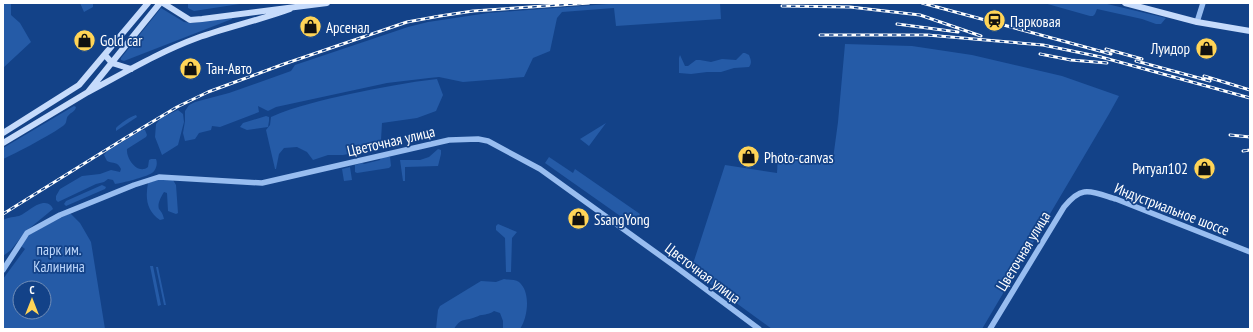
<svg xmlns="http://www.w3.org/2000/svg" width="1253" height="332" font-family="'PT Sans Narrow',sans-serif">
<rect width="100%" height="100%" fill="#134288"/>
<path fill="#255ba7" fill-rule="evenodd" d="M3,3h8v12l9,8 11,19 -28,26z
M80,3h13v4l-9,5z
M188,3h58l-52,8 -6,-3z
M622,3h98l1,16 -105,7 -2,-18 -52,4 -5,6 -7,33 -17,7 -9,19 -61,5 -24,-5 -10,1 -42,5 -111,24 -8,4 -10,-5 1,6 -39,15 -8,-1 -1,4 -12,3 -4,6 -10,2 -2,-8 2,-12v-10l4,-6 6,-3 34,-9 62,-22 4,-6 113,-38 20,-5 60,-9z
M1044,3h59l63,15 -5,6h-5l-14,-5 -45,-10 -2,5 -2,2h-3z
M161,8l23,14 7,1 41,-5v1l-108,42 -3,-1v-2z
M845,44l67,2 60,9 90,21 57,20 -10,18 -127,215h-210l-81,-59 34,-105 52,8 1,-20 55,6 5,-37z
M743,53h2l4,2c2,5 3,8 0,12l-15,1 -13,4h-14l-16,2 -12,-1v-15l1,-3 5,11h3l8,-6h4l11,2 11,-3 14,1z
M437,79l6,16 -7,16 -19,7 -35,5 -1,17 -5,9 -33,6h-15l-15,5 -6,-8 -10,-5 -13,1 -5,6 -3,15h-1l-9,-39 4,-5 1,-8c25,-11 52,-17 79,-23 29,-6 58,-12 87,-15z
M74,106l2,1c-1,5 -5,5 -8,9 -2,2 -1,6 -3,8 -3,5 -54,32 -62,35v-11z
M178,110l5,4 1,8 -6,23 -16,10 -7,-18 1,-13 5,-6z
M136,115l1,2 -21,14v-3c5,-5 13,-11 20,-13z
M266,116l3,1v4l-1,6 -21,3 -7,-3 3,-4z
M606,123l-17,23 -9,-7z
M142,130h3l2,5 -1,2 -19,12c-1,10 11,26 21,18l1,-7 2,-1h5c2,5 0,11 -4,14 -6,4 -30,10 -37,11l-2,-4 -5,-1 -4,3 -8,2 -38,18 -2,-2v-4l4,-7 22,-13 18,-2 11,-4 9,2 1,-3c-4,-8 -7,-5 -14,-8l-3,-6 3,-4z
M438,149l3,1v4l-3,12 -33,1v14h-2l-3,-21h20l9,-3z
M381,157h9l1,9 -2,2 -32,5 -2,-1v-7l7,-2 2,1 16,-4z
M549,157l24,16 2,-4 65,45 -7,11 -88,-62z
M350,167l2,13 -8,1 -2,-12z
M161,179l12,1 3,5 2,28 -2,1 -8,-3 -1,-18 -3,-1c-3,5 -7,12 -5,17 3,4 4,5 5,10l-4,1c-13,-9 -15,-21 -12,-37z
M102,185l4,2 -1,2 -39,17 -2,-2 2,-3z
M43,203c5,0 8,1 10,6l-28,23 -14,18 -8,6v-36c6,-3 11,-3 16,-4 9,-4 14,-11 24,-13z
M70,213l10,10 11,19 14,87h-102v-50l22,-30 -4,-3 9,-12zM20,288h24v24h-24z
M498,224l19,8 -5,6 -1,34h-5l-1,-34 -9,-8v-4z
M150,266h3l8,39 -3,1z
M156,267h2l8,38h-2z
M504,279c4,1 11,0 15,3 12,10 9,35 1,47h-17v-8l-3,-8 -6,-2c-4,3 -7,3 -12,4 -3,0 -5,2 -9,3 -10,3 -12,0 -19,11h-18l2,-19 2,-4 41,-25 15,1z"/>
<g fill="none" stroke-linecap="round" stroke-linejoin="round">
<path stroke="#98bdf0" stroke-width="5.5" d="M1197,22l6,-19
M3,270l24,-37 33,-18 74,-30 25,-8 103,6 187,-43 29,-1 10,2 52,28 136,98 83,62
M990,329l74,-122c5,-6 12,-14 20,-15 9,-2 24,5 32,7l134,53"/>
<path stroke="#c6dbfb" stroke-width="6" d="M163,3l27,17 12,-1 125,-16
M1125,3l72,19 53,9
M105,55l7,8 19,6
M88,92c36,-19 71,-40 109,-54 31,-11 63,-18 93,-29
M3,133l76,-48 69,-82
M3,143l85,-51 72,-89"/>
<defs>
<path id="rail" d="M922,3l189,51
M782,6l68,1 70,8 61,21
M897,24l61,8
M820,35h107l116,10 58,12 149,41
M1106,49l36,10
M1040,54l31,6 36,3
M1136,61l74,20
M1204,76l46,14
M1230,135l20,2
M1243,151l7,-1
M3,214l119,-74 55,-33 31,-15 76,-28 123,-42 33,-6 33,-5 116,-8"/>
</defs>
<use href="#rail" stroke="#fff" stroke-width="3"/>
<use href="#rail" stroke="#134288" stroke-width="1.5" stroke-dasharray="4.5" stroke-linecap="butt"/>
</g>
<defs>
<symbol id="station-disc" viewBox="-11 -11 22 22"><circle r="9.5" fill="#ffd457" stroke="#134288"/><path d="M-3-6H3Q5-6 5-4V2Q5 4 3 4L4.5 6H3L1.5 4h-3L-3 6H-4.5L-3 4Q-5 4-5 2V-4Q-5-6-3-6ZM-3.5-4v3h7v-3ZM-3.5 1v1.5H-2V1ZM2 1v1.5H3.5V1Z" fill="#111"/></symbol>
<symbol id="shop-disc" viewBox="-11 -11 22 22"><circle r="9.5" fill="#ffd457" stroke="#134288"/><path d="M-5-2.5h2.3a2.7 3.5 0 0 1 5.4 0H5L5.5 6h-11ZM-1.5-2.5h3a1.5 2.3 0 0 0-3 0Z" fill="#111"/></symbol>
</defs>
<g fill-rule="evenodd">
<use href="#station-disc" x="982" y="8" width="25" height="25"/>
<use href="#shop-disc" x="298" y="14" width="25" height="25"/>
<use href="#shop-disc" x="72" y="28" width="25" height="25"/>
<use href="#shop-disc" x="1194" y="36" width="25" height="25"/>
<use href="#shop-disc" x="178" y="56" width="25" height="25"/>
<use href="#shop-disc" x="736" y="144" width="25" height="25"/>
<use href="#shop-disc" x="1192" y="156" width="25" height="25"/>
<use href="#shop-disc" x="566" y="206" width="25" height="25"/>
</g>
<g text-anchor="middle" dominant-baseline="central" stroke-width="3.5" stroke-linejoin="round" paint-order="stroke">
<g font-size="15" fill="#fff" stroke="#134288" text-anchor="start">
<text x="1010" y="21">Парковая</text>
<text x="326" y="27">Арсенал</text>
<text x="100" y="40">Gold car</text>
<text x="1190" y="48" text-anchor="end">Луидор</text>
<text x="206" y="68">Тан-Авто</text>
<text x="764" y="157">Photo-canvas</text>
<text x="1188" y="168" text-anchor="end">Ритуал102</text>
<text x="594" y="219">SsangYong</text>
</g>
<g font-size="15" fill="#fff" stroke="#134288">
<text transform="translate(391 141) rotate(-13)">Цветочная улица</text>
<text transform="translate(1172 209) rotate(21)">Индустриальное шоссе</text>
<text transform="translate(1023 251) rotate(-59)">Цветочная улица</text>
<text transform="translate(703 273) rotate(37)">Цветочная улица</text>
</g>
<g font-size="15" fill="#bed8fc" stroke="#134288">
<text x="59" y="249">парк им.<tspan x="59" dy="17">Калинина</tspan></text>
</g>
</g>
<rect width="1253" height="332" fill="none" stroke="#ffffff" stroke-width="8"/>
<g transform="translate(32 300)"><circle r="19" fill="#134288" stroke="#718eb8"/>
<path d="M0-3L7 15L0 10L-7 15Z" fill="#ffd457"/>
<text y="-6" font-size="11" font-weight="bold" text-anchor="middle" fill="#ffffff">С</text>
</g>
</svg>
